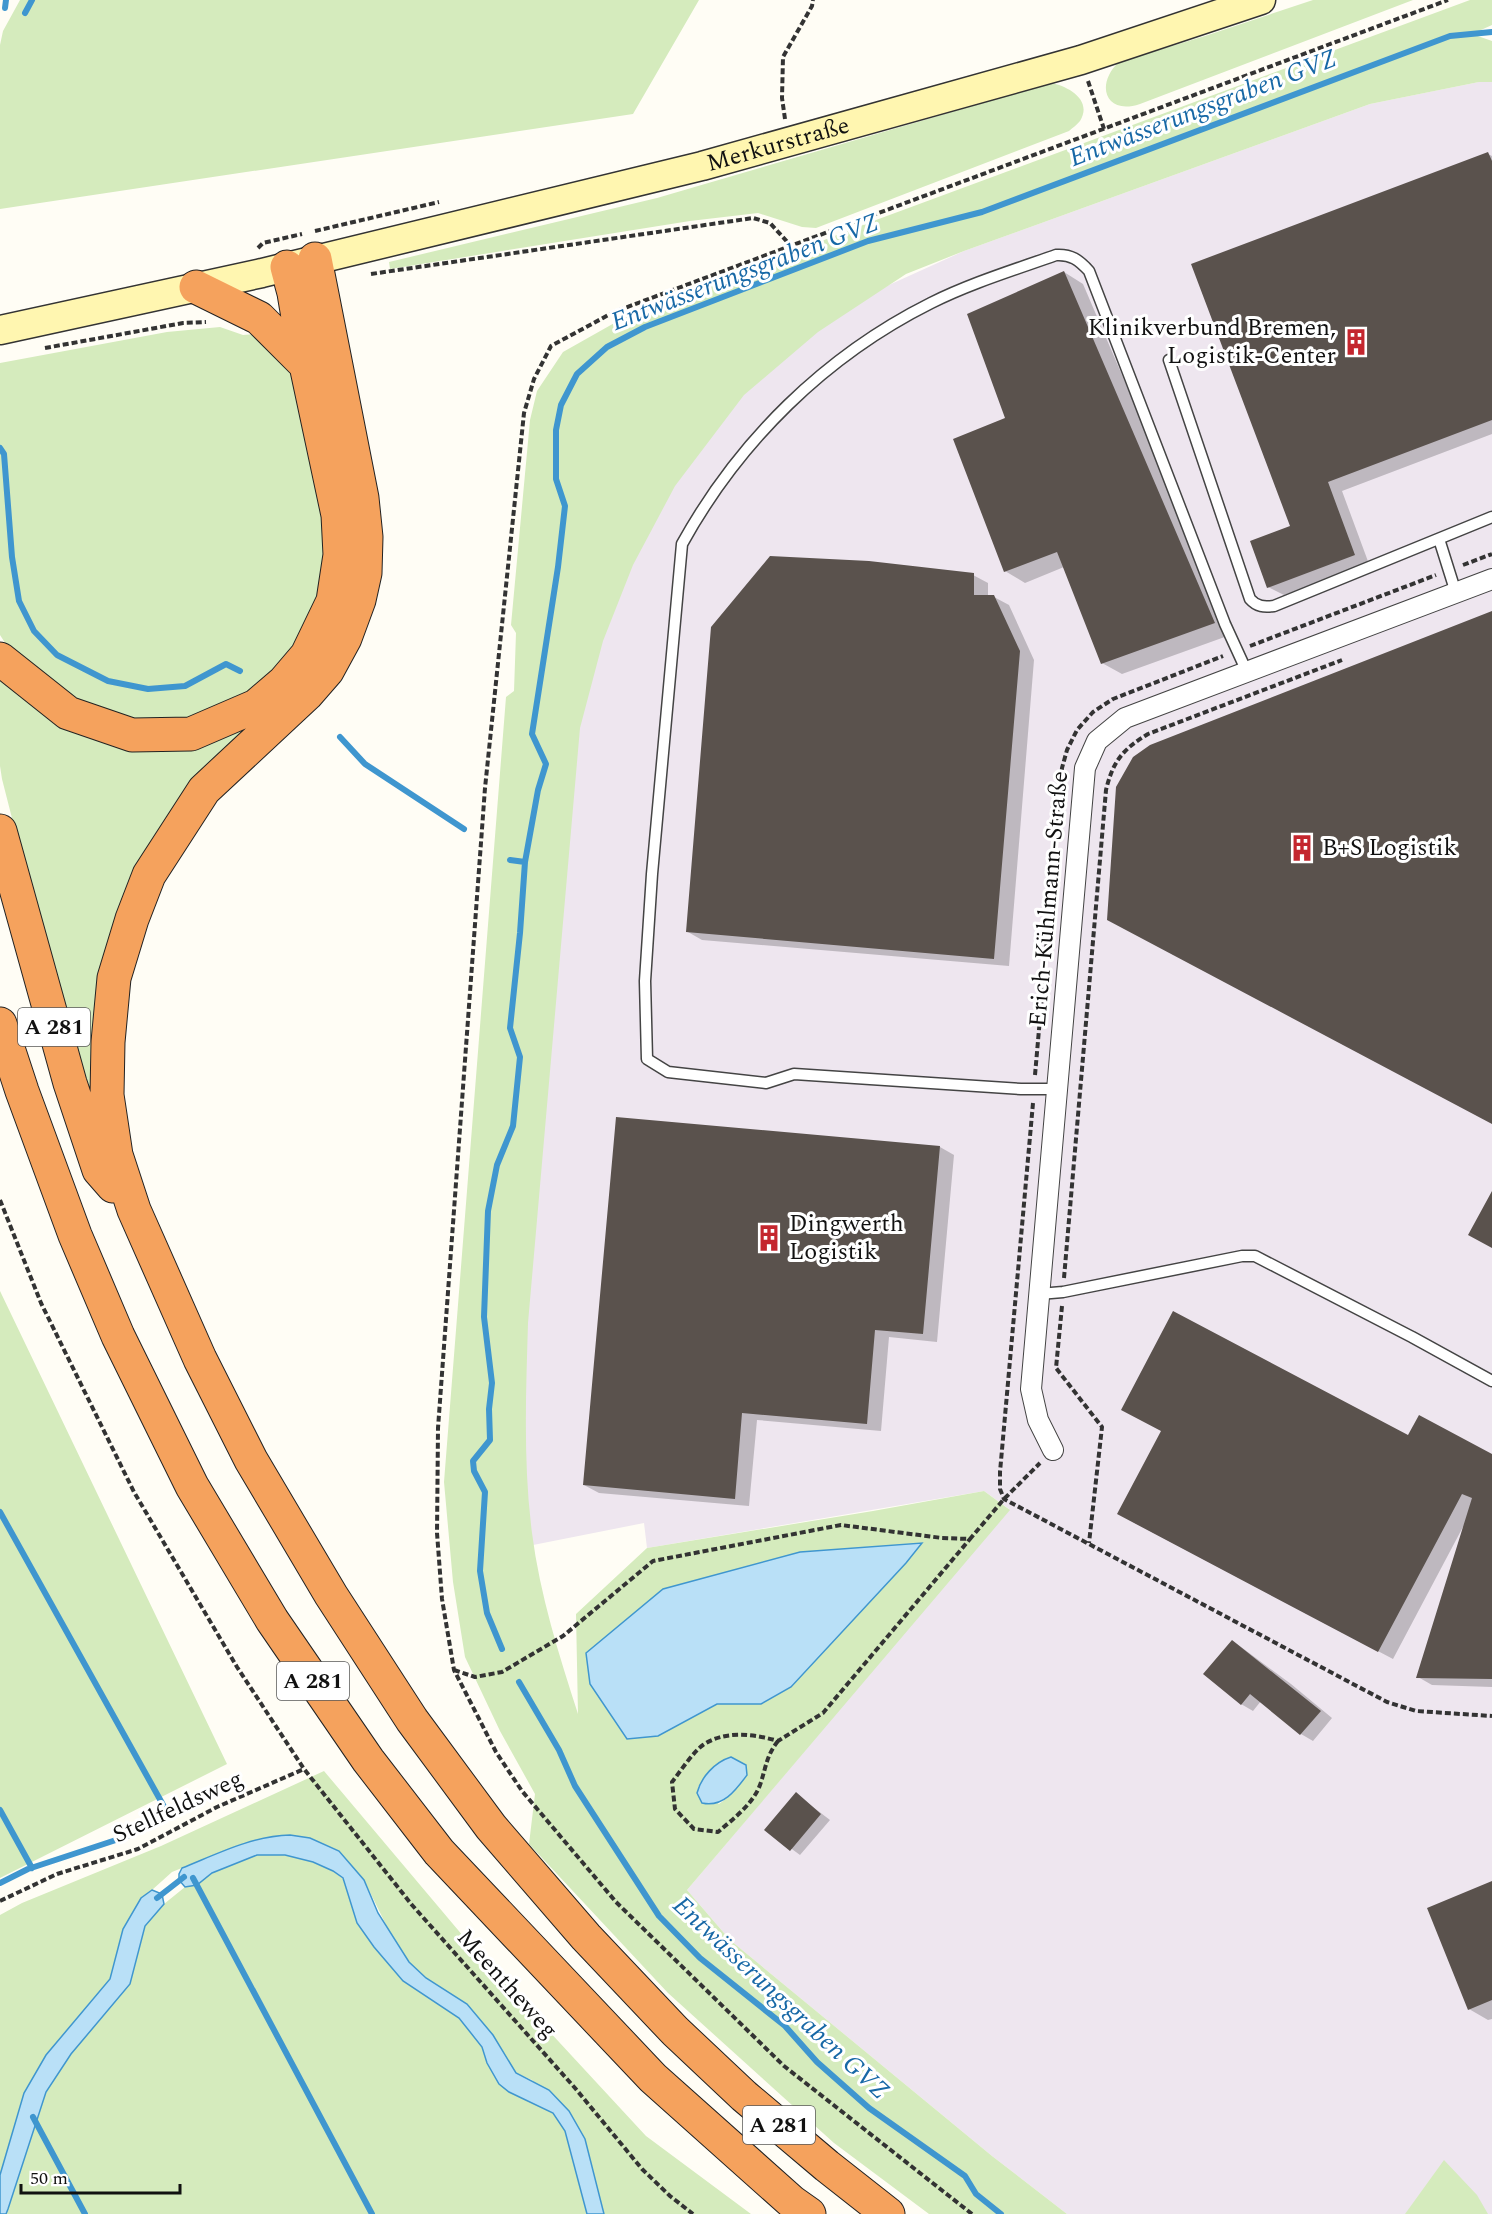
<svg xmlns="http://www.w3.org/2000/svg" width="1492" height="2214" font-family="Spectral,serif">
<rect width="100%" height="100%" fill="#fffdf5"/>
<path fill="#eee6ef" d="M1479,82h13v2132h-425l-75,-58 -262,-216 -43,-50 322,-381 -25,-18 -337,57 -3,-25 -121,24 -5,-154 52,-665 87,-248 137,-152 170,-77 406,-147z"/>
<path fill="#d5ebbd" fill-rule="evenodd" d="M20,0h679l-66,114 -633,95v-164l3,-14z
M1313,0h100l-273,104c-35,12 -45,-20 -21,-42l86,-26z
M1470,0h22v25l-20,9 20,7v41h-13l-109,22 -406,147 -58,23 -88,58 -74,63 -69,91 -42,79 -30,76 -23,87 -52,595c-2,70 -5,140 4,210 8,62 27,122 46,181l-2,-100 71,-66 226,-37 111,-20 26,19 -323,380 43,50 262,216 75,58h-138l-95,-71 -166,-150 -139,-149 6,-50 -35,-63 -35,-74 -12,-75 -9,-100 62,-785 8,-6 2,-58 -5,-8 19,-205 7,-29 26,-39 62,-35 251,-97zM922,1543l-16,20 -115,124 -30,17h-44zM712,1769l35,6 -20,23 -8,6 -21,-17z
M1051,83c17,3 42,17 29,38 -3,4 -8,7 -11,10l-253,97 -14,-1 -44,-14 -68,8 -300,48 -1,-7 268,-64z
M220,327l23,8 12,-1 46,45 30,198 -54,99 -49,31 -57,18 -62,-5 -91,-57 -18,-28v-272l167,-31z
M0,669l138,74 136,-42 -91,99 -89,304 -42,-129 -50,-196 -2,-13z
M0,1291l227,473 -227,114z
M324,1771l161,191 161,174 105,78h-147l-19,-75 -53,-59 -16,-7 -49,-69 -41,-26 -17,-16 -16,-23 -29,-59 -25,-29 -103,-5 -64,26 -20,18 -11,8 -18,31 -13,50 -86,114 -24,82v-260l22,-12 139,-57z
M257,1855h28l28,7 20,9 10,8 14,44 17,24 29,34 56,37 23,29 5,16 66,50 12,18 22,83h-581l40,-122 25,-38 59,-70 15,-58 19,-22 21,-17 12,-2 15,-12z
M1444,2160l33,35 11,19h-83z"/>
<path fill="#b9e0f7" stroke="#3f96cf" stroke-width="1.5" d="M922,1543l-16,20 -115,124 -30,17h-44l-59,32 -31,3 -37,-55 -4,-31 77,-64 137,-37z
M731,1757l15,8 1,10c-11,15 -24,33 -45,28l-5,-10c4,-16 18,-31 34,-36z
M290,1835l20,3 29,13 25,29 14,33 31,49 17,16 41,26 26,31 23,38 33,17 20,21 16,28 19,75h-17l-22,-83 -12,-18 -44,-21 -10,-8 -12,-21 -5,-16 -23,-29 -56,-37 -29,-34 -17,-24 -14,-45 -10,-7 -20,-9 -28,-7h-28l-45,18 -15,12 -12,2 -6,-7v-6l3,-6c35,-14 70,-32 108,-33z
M152,1890l10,4 2,10 -19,22 -15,58 -59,70 -25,38 -38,117 -2,5h-6v-39l24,-82 22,-38 64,-76 13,-50 18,-31z"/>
<path fill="#0003" d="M1488,154l4,2v278l-150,57 27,73 -85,31 -16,-8 24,-60z
M1064,272l19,12 150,350 -111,40 -20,-11 -38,-96 -39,16 -20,-12 2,-153z
M973,575l15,8v14h6l15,8 25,55 -25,306 -307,-26 -14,-8z
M618,1118l322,29 14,8 -17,187 -48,-5 -8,94 -124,-11 -8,86 -150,-13 -15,-8z
M1409,1437l83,19v231l-60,-2 -14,-8 46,-152 -71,134 -260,-137z
M1233,1641l58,43 41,34 -19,23 -12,-7 -40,-33 -8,10 -12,-7z
M796,1794l34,26 -30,35 -34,-25z
M1492,1883v136l-4,1 -19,-11z"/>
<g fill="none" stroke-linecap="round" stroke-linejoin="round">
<path stroke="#3f96cf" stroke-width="6" d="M5,8l1,-8
M25,13l7,-13
M0,448l4,6 8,103 7,44 15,30 23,24 51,26 40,8 37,-3 41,-22 14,7
M340,737l25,27 99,65
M510,860l15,2
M0,1512l167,300
M502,1649l-15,-36 -7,-42 5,-79 -11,-21 -1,-10 17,-21 -1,-31 3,-26 -8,-66 4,-106 9,-46 16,-39 7,-69 -10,-29 10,-95 5,-71 13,-72 8,-26 -14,-30 26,-167 7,-61 -9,-27v-49l5,-25 16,-31 30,-27 38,-20 223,-86 114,-29 468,-176 42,-4
M519,1682l40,68 16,36 84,130 41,42 85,68 32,36 52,46 96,68 11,18 25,20
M0,1810l32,58
M193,1878l179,336
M0,1883l28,-14 97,-32 96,-52
M157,1898l27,-21
M33,2117l52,97"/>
</g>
<path fill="#5a524d" d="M1488,152l4,9v259l-164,62 27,73 -88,33 -17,-47 40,-15 -99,-262z
M1064,271l151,352 -114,41 -44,-112 -53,20 -51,-133 52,-21 -38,-104z
M770,556l99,5 105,12v22h20l26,56 -26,308 -308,-27 25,-305z
M1492,611v513l-385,-204 9,-133 17,-30 17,-12z
M616,1117l324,29 -17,188 -48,-4 -8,94 -125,-11 -7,86 -152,-14z
M1492,1191v57l-24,-13z
M1173,1311l235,124 11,-20 73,39v225l-76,-1 56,-180 -10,-4 -84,158 -261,-138 44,-83 -40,-21z
M1232,1640l89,71 -21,24 -50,-41 -9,11 -38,-31z
M796,1792l25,22 -31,37 -26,-21z
M1492,1881v119l-24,10 -41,-102z"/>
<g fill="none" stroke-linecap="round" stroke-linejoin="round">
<defs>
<path id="lane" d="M1169,360l81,239c7,8 14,8 24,7l218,-89
M1439,539l17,54
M1057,1089h-36l-227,-15 -28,9 -98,-11 -21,-13 -2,-78 7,-107 30,-330c57,-103 143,-188 249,-241 40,-20 83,-33 125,-48 15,-1 23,5 33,16l136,353 22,48
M1039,1294l24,-2 179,-36h13l157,81 80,44"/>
<path id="street" d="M1053,1450l-15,-30 -7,-31 54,-621 12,-27 28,-23 367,-139"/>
<g id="secondary">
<path id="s1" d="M0,330l262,-57 440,-107 379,-106 180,-60"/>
</g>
<path id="highway" d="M315,259l47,239 4,39 -1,36 -6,27 -14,38 -18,33 -20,23 -103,96 -55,85 -17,44 -18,59 -6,64 -1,53 9,60 18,55 66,149 51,101 80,135 81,125 79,107 95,110 89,94 69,65 83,70 61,48
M196,287l63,31 47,47
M0,659l68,54 64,22 59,-1 65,-28 28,-24 23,-27 26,-54 7,-46 -2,-40 -32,-150 -12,-72 -7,-26
M0,831l70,252 29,87 14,16
M0,1024l22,67 53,144 43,101 74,150 80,134 96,140 71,92 214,226 139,124 17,12"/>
</defs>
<use href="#lane" stroke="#444" stroke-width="13"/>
<use href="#street" stroke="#444" stroke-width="22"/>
<use href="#secondary" stroke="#333" stroke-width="31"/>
<use href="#highway" stroke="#222" stroke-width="35"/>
<path stroke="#333" stroke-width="4" stroke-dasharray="6 3" stroke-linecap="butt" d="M1088,81l16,48
M785,119l-3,-21 1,-41 29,-51 1,-6
M315,231l124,-29
M258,248l5,-5 39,-9
M371,274l382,-56 17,5 21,23
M45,348l138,-25 23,-1
M1463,565l29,-11
M1250,646l186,-71
M1035,1075l27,-307 5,-18 10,-20 16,-18 20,-13 110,-43
M1033,1103l-33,369v17l4,10 383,203 29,9 76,5
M0,1200l41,103 93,189 103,175 67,102 108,136 163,183 67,81 28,27 23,18
M1064,1278l42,-488c7,-29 17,-41 42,-56l194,-74
M1062,1306l-6,62 46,59 -13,116
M454,1670l21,7 27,-5 61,-36 90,-75 188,-36 101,13 28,1 34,-40 36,-36
M778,1741c-12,15 -12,27 -18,44 -7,19 -27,34 -42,47l-24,-3 -19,-20 -3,-27c8,-10 21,-30 31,-37 22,-15 51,-11 75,-4l45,-28 147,-174
M0,1901l57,-27 81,-25 79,-42 87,-38
M972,2214l-188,-148 -168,-164 -94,-111 -26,-39 -42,-82 -12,-71 -5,-66 1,-105 47,-640 39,-375 10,-34 17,-33 63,-34 834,-312"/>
<use href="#lane" stroke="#fff" stroke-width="10"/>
<use href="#street" stroke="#fff" stroke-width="20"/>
<use href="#secondary" stroke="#fff6b0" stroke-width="28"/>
<use href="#highway" stroke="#f5a25d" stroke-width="33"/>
</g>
<defs>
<symbol id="building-bare" viewBox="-9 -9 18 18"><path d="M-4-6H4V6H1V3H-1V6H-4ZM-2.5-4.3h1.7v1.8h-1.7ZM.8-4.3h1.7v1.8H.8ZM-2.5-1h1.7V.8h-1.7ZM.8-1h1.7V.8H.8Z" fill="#c4262e" stroke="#fff" stroke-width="2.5" paint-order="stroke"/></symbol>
</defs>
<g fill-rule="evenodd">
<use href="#building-bare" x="1337" y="323" width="38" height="38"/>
<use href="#building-bare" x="1283" y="829" width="38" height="38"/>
<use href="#building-bare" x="750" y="1219" width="38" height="38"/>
</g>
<g text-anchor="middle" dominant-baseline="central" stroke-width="6" stroke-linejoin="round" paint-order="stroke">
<g fill="#fff" stroke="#585858" stroke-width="1.5">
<rect x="18" y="1008" width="72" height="38" rx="4.5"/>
<rect x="277" y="1662" width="72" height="38" rx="4.5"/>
<rect x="743" y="2106" width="72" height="38" rx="4.5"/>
</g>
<g font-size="22" font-weight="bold" fill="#111">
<text x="54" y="1027">A 281</text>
<text x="313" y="1681">A 281</text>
<text x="779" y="2125">A 281</text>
</g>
<g font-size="24" fill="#111" stroke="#fff">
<text stroke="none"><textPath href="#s1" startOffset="800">Merkurstraße</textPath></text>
<text transform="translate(1049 899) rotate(-85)">Erich-Kühlmann-Straße</text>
<text transform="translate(178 1807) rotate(-25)">Stellfeldsweg</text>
<text transform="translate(507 1984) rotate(48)">Meentheweg</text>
</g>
<g font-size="24" fill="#111" stroke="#fff" text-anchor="start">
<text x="1336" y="328" text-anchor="end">Klinikverbund Bremen,<tspan x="1336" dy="28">Logistik-Center</tspan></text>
<text x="1322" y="848">B+S Logistik</text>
<text x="789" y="1224">Dingwerth<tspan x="789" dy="28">Logistik</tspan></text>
</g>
<g font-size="26" font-style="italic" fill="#1768a6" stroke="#fff">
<text transform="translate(1203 108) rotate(-21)">Entwässerungsgraben GVZ</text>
<text transform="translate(745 272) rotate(-21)">Entwässerungsgraben GVZ</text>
<text transform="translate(781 1998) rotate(43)">Entwässerungsgraben GVZ</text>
</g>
</g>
<path d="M21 2184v9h159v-9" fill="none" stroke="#111111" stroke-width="3"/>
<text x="30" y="2184" font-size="18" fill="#111111" stroke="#ffffff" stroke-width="4.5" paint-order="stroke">50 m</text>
</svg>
